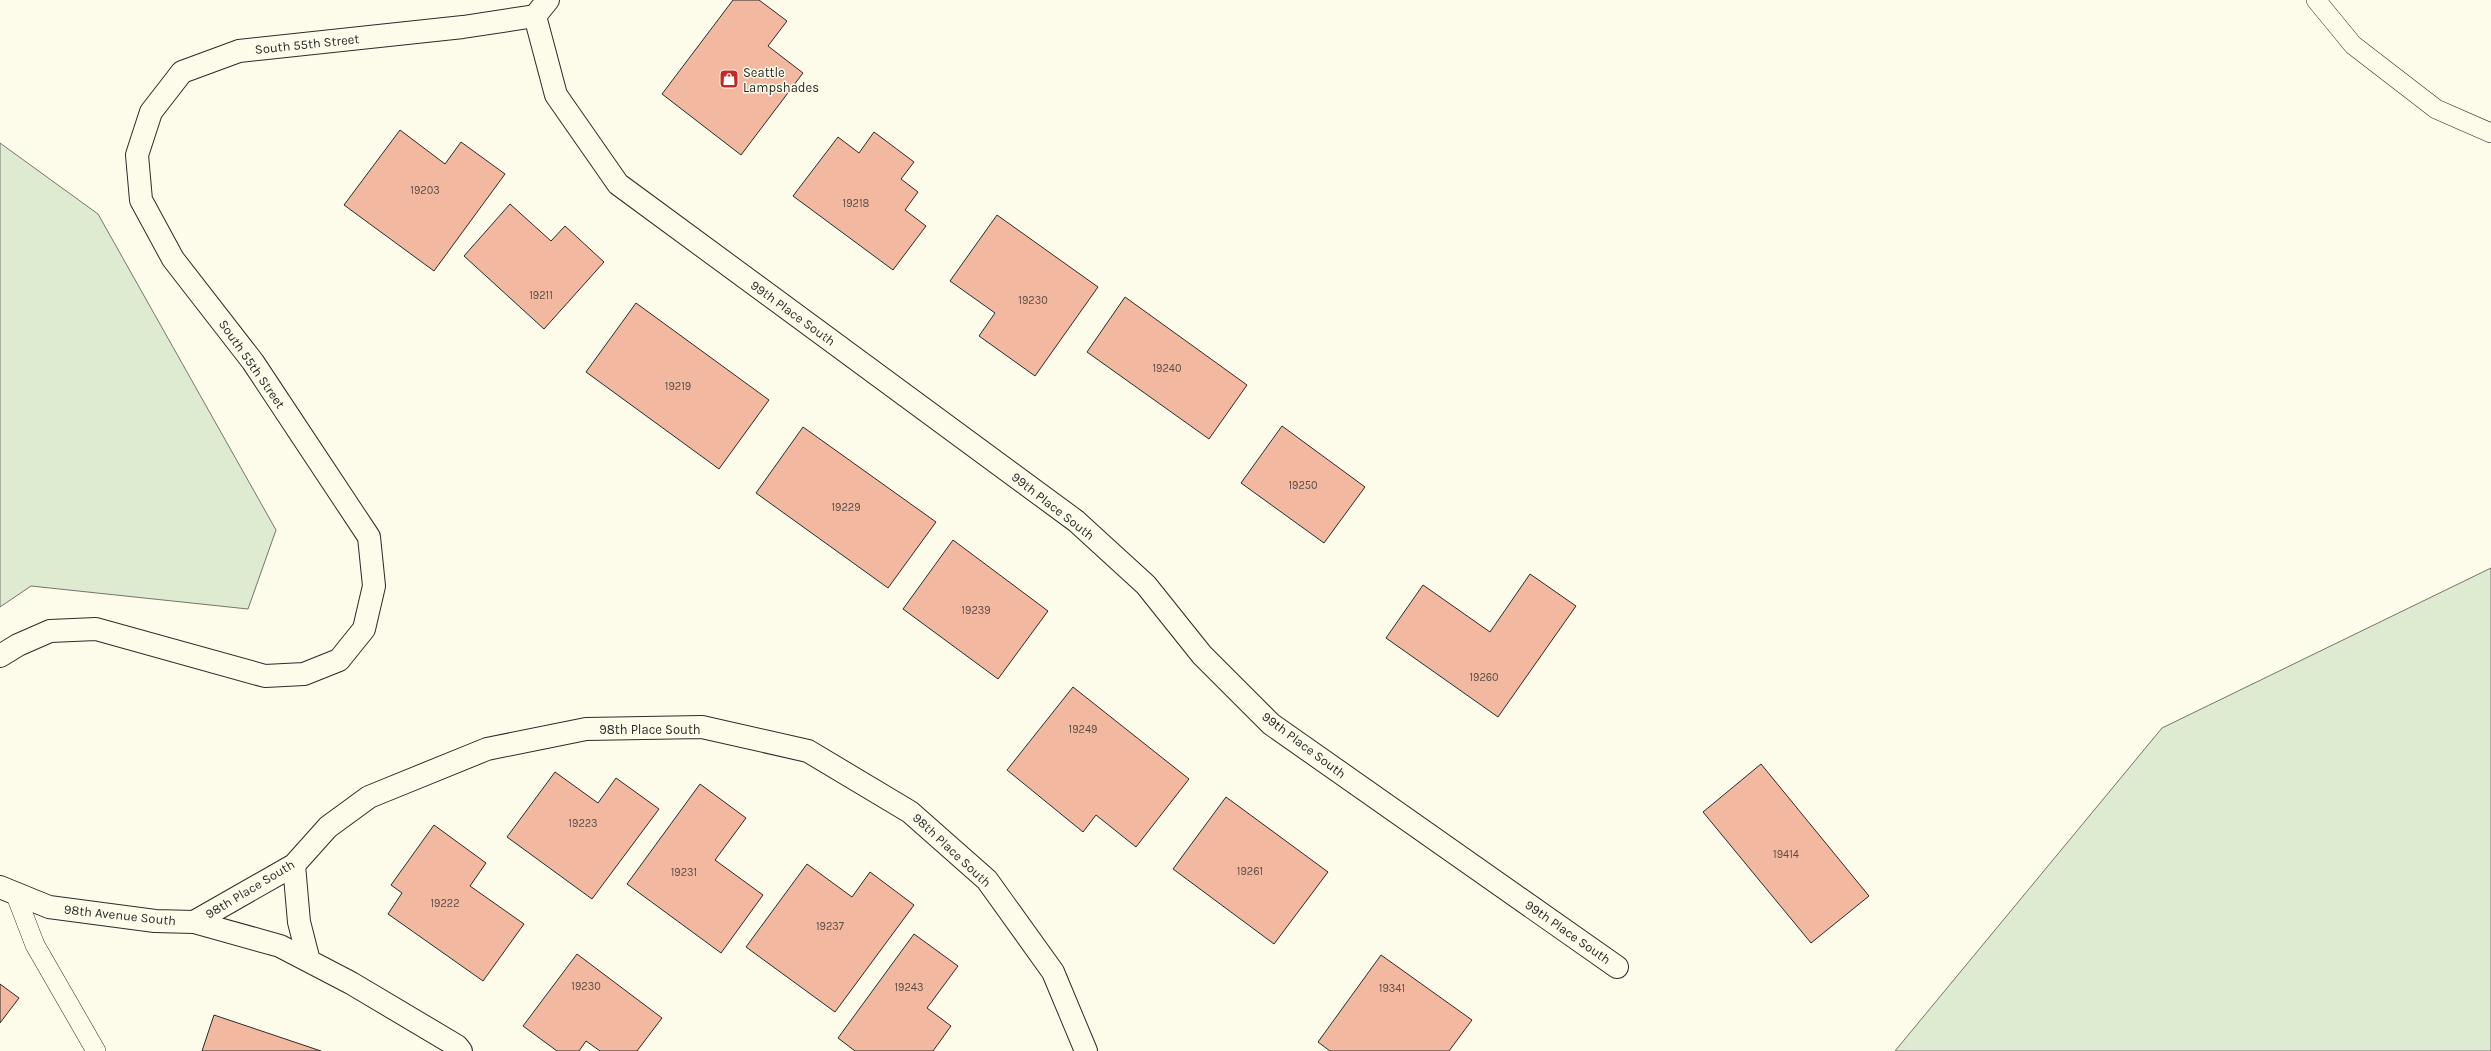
<svg xmlns="http://www.w3.org/2000/svg" width="2491" height="1051" font-family="Karla,sans-serif">
<rect width="100%" height="100%" fill="#fdfbea"/>
<path fill="#deebd1" stroke="#74746e" d="M0,143l98,71 178,316 -28,79 -217,-23 -31,21z
M2491,568v483h-596l267,-323z"/>
<path fill="#f2b8a0" stroke="#2b2b2b" d="M733,0h26l28,21 -19,25 35,27 -62,82 -79,-61z
M400,130l45,34 16,-22 44,32 -71,97 -90,-66z
M874,132l40,30 -13,17 17,13 -13,18 21,16 -33,44 -100,-74 45,-59 21,16z
M510,204l41,37 14,-15 39,36 -60,67 -80,-73z
M997,215l101,72 -63,89 -56,-40 16,-23 -45,-32z
M1125,297l122,88 -38,54 -122,-87z
M636,303l133,97 -50,69 -133,-97z
M1282,426l83,61 -41,56 -83,-60z
M803,427l133,95 -48,66 -132,-95z
M953,540l95,71 -50,68 -95,-70z
M1530,574l46,32 -78,111 -112,-79 37,-53 67,47z
M1073,687l116,92 -53,68 -40,-32 -13,17 -76,-62z
M1761,764l108,132 -58,47 -108,-131z
M555,772l43,31 18,-25 43,31 -67,90 -85,-62z
M700,784l46,34 -31,42 48,35 -42,58 -94,-69z
M1226,797l102,75 -54,72 -101,-75z
M434,825l52,38 -16,23 54,38 -41,57 -95,-67 14,-21 -11,-8z
M807,864l45,33 18,-25 44,33 -79,107 -89,-65z
M914,934l44,32 -31,42 24,18 -18,25h-78l-17,-13z
M577,954l85,64 -25,33h-37l-14,-10 -7,10h-22l-34,-25z
M1381,955l91,65 -23,31h-119l-12,-9z
M0,984l19,14 -19,25z
M214,1015l107,36h-119z"/>
<g fill="none" stroke-linecap="round" stroke-linejoin="round">
<defs>
<path id="lane" d="M2316,0l37,45 83,64 55,24
M15,893l20,52 61,106"/>
<path id="street" d="M535,16l21,79 62,89 458,337 70,64 56,70 69,69 346,243
M294,865l5,57 10,39
M0,887l49,20 106,14 39,1 86,24 71,37 106,63 4,5
M194,922l100,-57 34,-38 41,-30 118,-48 99,-20 116,-2 106,24 102,61 77,68 66,92 33,79"/>
<path id="secondary" d="M0,656l18,-11 32,-14 46,-2 169,47 39,-2 35,-14 25,-31 10,-43 -5,-49 -116,-175 -80,-103 -32,-59 -4,-45 14,-43 31,-40 57,-21 224,-24 72,-11 13,-16"/>
</defs>
<use href="#lane" stroke="#2b2b2b" stroke-width="20"/>
<use href="#street" stroke="#2b2b2b" stroke-width="24"/>
<use href="#secondary" stroke="#2b2b2b" stroke-width="24"/>
<use href="#lane" stroke="#fdfbea" stroke-width="19"/>
<use href="#street" stroke="#fdfbea" stroke-width="22"/>
<use href="#secondary" stroke="#fdfbea" stroke-width="22"/>
</g>
<defs>
<symbol id="shop-square" viewBox="-11 -11 22 22"><rect x="-9" y="-9" width="18" height="18" rx="4" fill="#c62828" stroke="#fdfbea"/><path d="M-5-2.5h2.3a2.7 3.5 0 0 1 5.4 0H5L5.5 6h-11ZM-1.5-2.5h3a1.5 2.3 0 0 0-3 0Z" fill="#fff"/></symbol>
</defs>
<g fill-rule="evenodd">
<use href="#shop-square" x="718" y="68" width="22" height="22"/>
</g>
<g text-anchor="middle" dominant-baseline="central" stroke-width="3" stroke-linejoin="round" paint-order="stroke">
<g font-size="11" fill="#5d4e48">
<text x="425" y="190">19203</text>
<text x="856" y="203">19218</text>
<text x="541" y="295">19211</text>
<text x="1033" y="300">19230</text>
<text x="1167" y="368">19240</text>
<text x="678" y="386">19219</text>
<text x="1303" y="485">19250</text>
<text x="846" y="507">19229</text>
<text x="976" y="610">19239</text>
<text x="1484" y="677">19260</text>
<text x="1083" y="729">19249</text>
<text x="583" y="823">19223</text>
<text x="1786" y="854">19414</text>
<text x="1250" y="871">19261</text>
<text x="684" y="872">19231</text>
<text x="445" y="903">19222</text>
<text x="830" y="926">19237</text>
<text x="586" y="986">19230</text>
<text x="909" y="987">19243</text>
<text x="1392" y="988">19341</text>
</g>
<g font-size="13" fill="#2b2b2b" stroke="#fdfbea">
<text transform="translate(307 44) rotate(-6)">South 55th Street</text>
<text transform="translate(793 313) rotate(36)">99th Place South</text>
<text transform="translate(252 364) rotate(55)">South 55th Street</text>
<text transform="translate(1053 506) rotate(38)">99th Place South</text>
<text x="650" y="729">98th Place South</text>
<text transform="translate(1304 745) rotate(37)">99th Place South</text>
<text transform="translate(952 850) rotate(43)">98th Place South</text>
<text transform="translate(250 889) rotate(-31)">98th Place South</text>
<text transform="translate(120 915) rotate(6)">98th Avenue South</text>
<text transform="translate(1568 932) rotate(35)">99th Place South</text>
</g>
<g font-size="13" fill="#2b2b2b" stroke="#fdfbea" text-anchor="start">
<text x="743" y="72">Seattle<tspan x="743" dy="15">Lampshades</tspan></text>
</g>
</g>
</svg>
